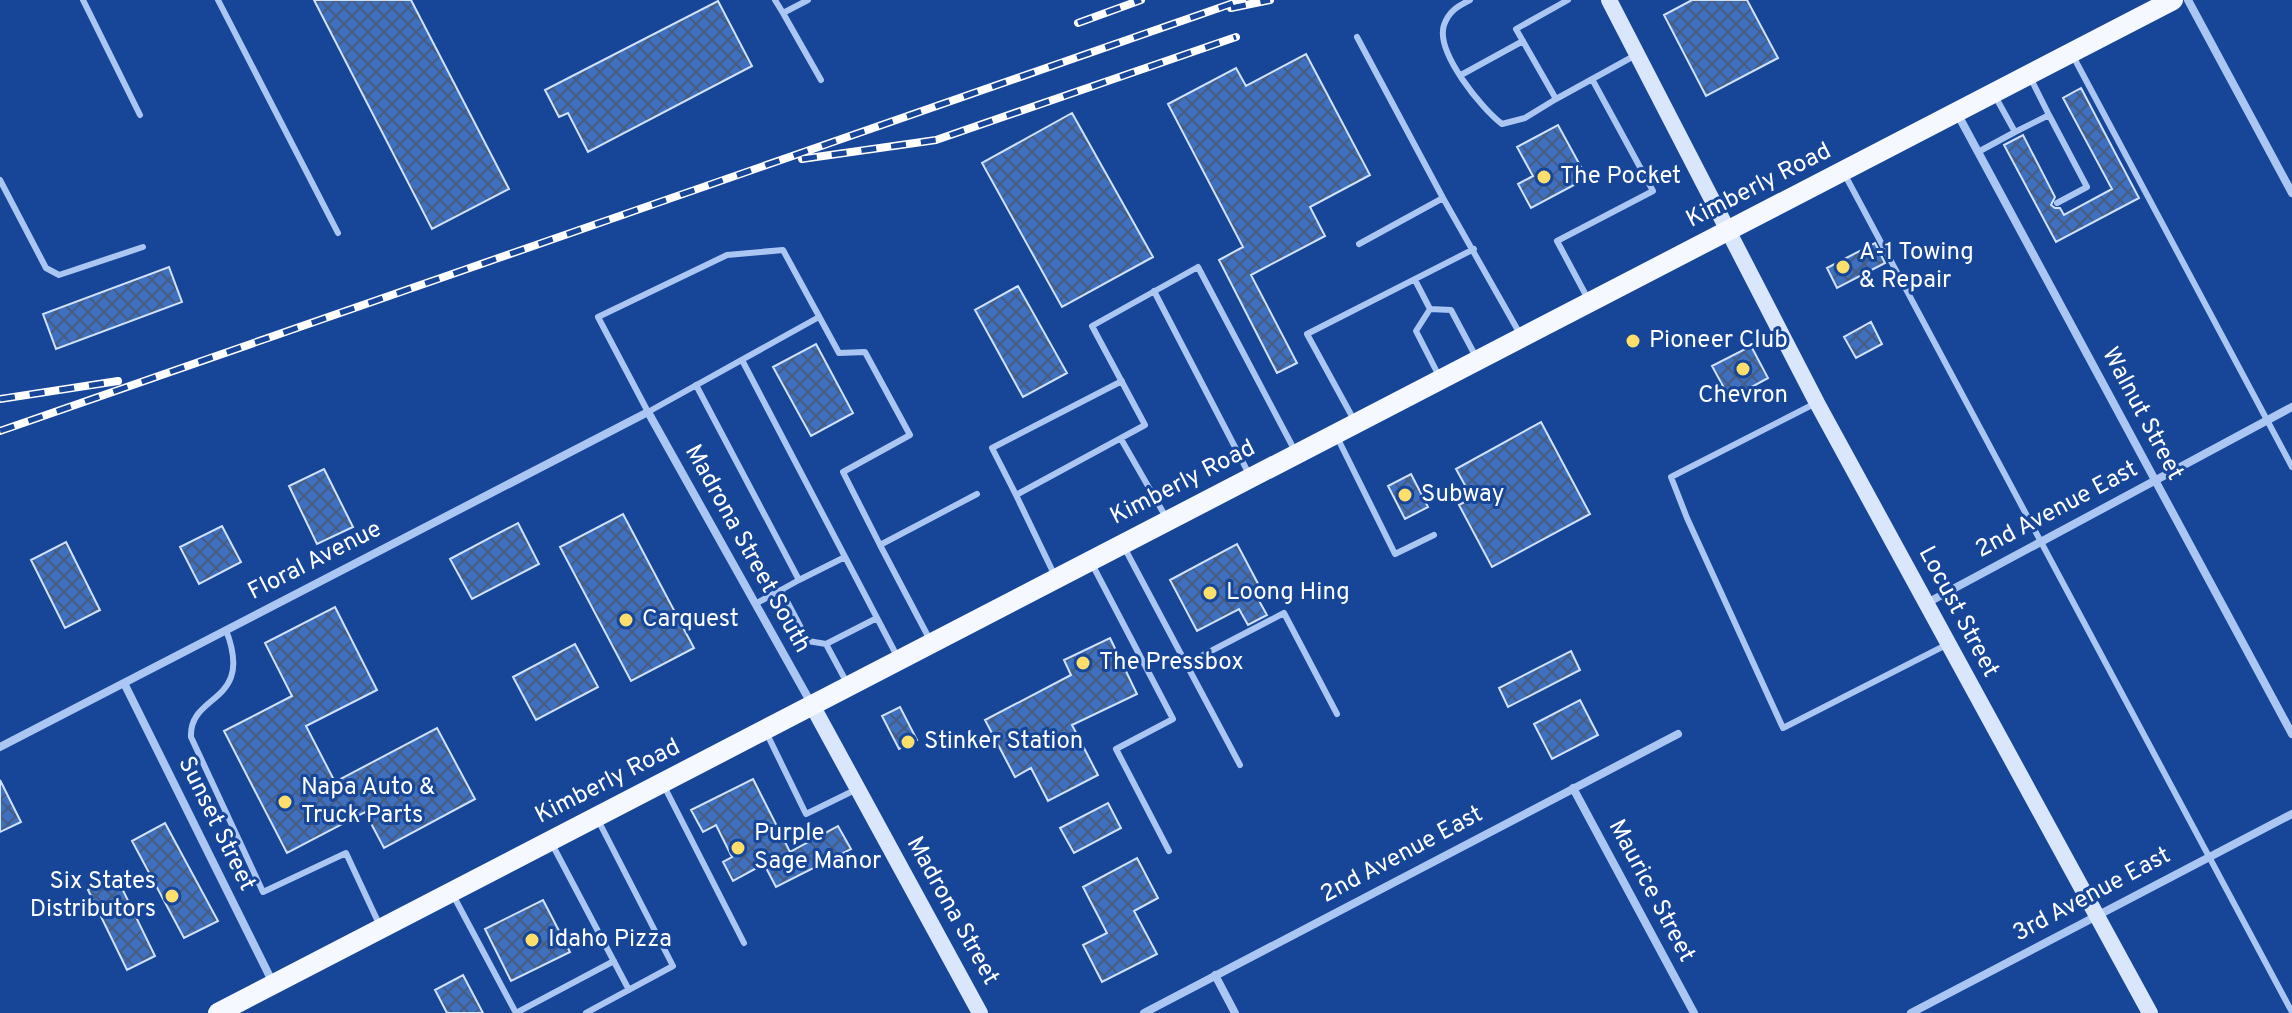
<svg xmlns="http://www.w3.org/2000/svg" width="2292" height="1013" font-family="Overpass,sans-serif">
<defs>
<pattern id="building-cross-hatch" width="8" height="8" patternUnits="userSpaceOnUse" patternTransform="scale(2)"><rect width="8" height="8" fill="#3f70c0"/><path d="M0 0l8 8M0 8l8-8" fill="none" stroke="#465c80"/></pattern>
</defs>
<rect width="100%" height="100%" fill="#174699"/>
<path fill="url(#building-cross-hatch)" stroke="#d2e2fc" stroke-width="2" d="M314,0h97l98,189 -77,40z
M1692,0h55l31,58 -72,38 -42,-81z
M718,1l34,65 -164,86 -20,-39 -9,4 -14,-27z
M1306,54l64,121 -60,32 15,29 -74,39 46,88 -20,10 -58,-113 24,-13 -75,-143 68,-36 10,18z
M2081,88l58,110 -83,44 -52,-97 19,-10 32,62 -4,8 4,3h5l4,7 48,-26 -49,-91z
M1072,113l81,144 -91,50 -80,-144z
M1558,125l29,53 -56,30 -13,-24 15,-8 -16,-29z
M1875,243l10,20 -48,25 -10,-20z
M169,267l13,35 -126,47 -13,-35z
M1018,286l49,87 -44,24 -48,-87z
M1871,322l11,22 -26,14 -12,-21z
M816,344l37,69 -42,23 -38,-69z
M1751,346l17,32 -38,21 -18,-33z
M1541,422l49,92 -98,53 -33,-62 13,-7 -16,-29z
M324,469l29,58 -36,17 -28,-58z
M1411,474l17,33 -23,12 -17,-33z
M623,514l71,134 -63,33 -71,-134z
M518,523l21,41 -67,35 -22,-40z
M222,526l19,36 -42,22 -19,-37z
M66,542l34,68 -35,18 -34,-68z
M1237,544l27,51 -6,4 9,16 -19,10 -9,-16 -42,22 -27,-51z
M335,607l42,83 -71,36 29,56 102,-54 38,71 -91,49 -19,-36 -78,41 -63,-122 68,-35 -27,-53z
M1110,638l27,56 -65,31 26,50 -50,26 -17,-33 -16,9 -30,-57 86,-45 -7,-15z
M575,644l23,43 -62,33 -23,-43z
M1571,651l9,19 -72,37 -9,-19z
M1580,700l18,35 -46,24 -18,-35z
M900,707l17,33 -18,9 -17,-33z
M753,779l37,73 48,-26 13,23 -75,38 -12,-23 -31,17 -10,-19 9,-5 -16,-32 -13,7 -12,-22z
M0,780l21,42 -21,10z
M1108,803l13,25 -47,25 -14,-25z
M165,823l53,98 -34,17 -52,-97z
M1137,858l21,40 -24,13 23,43 -55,28 -19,-37 24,-12 -24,-46z
M116,876l39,80 -28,14 -39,-80z
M543,900l27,52 -59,29 -26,-52z
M463,975l20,38h-36l-12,-23z"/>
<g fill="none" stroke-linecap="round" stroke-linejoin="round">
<path stroke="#abc6f2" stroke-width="6" d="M83,0l57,115
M218,0l120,233
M775,0l8,13
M808,0l-25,13 38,67
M1470,0c-12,6 -21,11 -26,25 -9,27 38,84 58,99l23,-6 31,-19
M1568,0l-52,29 40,70 78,-43
M1357,37l86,161 77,136
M2073,56l219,411
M1461,75l62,-34
M2031,79l18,36
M1995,96l20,36 34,-17 38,72 -30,16
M1978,152l37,-20
M1845,175l447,837
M0,180l46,88 13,7 84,-28
M1359,244l84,-46
M1415,280l15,29
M1154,291l96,185
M1588,299l-31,-58 96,-50 -61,-112
M819,317l-171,95 -50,-95 129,-62 56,-5 56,103 26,-1 45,83 -67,37 37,73
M742,360l156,298
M1440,378l-24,-47 14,-22 21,1 25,47
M696,385l103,195 46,-23
M1814,404l-143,73 16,41 96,210 165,-84
M1354,420l-47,-86 167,-85
M1337,437l58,117 39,-19
M1121,439l46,80
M1016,495l-24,-47 130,-67
M1124,547l116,218
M1092,564l81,155 -57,30 53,102
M1054,574l-38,-79 129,-70 -53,-99 106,-59 97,184
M799,580l-18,10 27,51 18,3 51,-26
M755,604l26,-14
M226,630c29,75 -37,62 -35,107l72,155 83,-39 34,73
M930,640l-50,-95 97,-51
M826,644l21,39
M1186,664l98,-51 53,101
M766,732l40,82 49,-24
M664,786l80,157
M552,844l77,146
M453,895l63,118 98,-52
M586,1013l87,-47 -75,-146"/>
<path stroke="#abc6f2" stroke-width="8" d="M2188,0l104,193
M1957,113l335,621
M1927,603l365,-196
M124,683l149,300
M0,747l648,-335 163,291
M1573,788l121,225
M1215,975l20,38
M1144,1013l534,-279
M1911,1013l381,-199"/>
<path stroke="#d9e6fc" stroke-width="16" d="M1609,0l208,403 333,610
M812,705l168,308"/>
<path stroke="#f5f8ff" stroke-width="20" d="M218,1013l1955,-1013"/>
<defs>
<path id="rail" d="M1231,8l39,-8
M1078,23l63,-23
M802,159l134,-19 300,-103
M0,399l118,-18
M0,431l1242,-431"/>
</defs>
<use href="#rail" stroke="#fff" stroke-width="8"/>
<use href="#rail" stroke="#174699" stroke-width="5" stroke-dasharray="15" stroke-linecap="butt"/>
</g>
<g fill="#ffdf6b" stroke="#174699" stroke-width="3">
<circle cx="1544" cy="177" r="8"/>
<circle cx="1843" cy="267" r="8"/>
<circle cx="1633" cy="341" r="8"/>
<circle cx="1743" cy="369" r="8"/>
<circle cx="1405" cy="495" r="8"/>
<circle cx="1210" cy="593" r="8"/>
<circle cx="626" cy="620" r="8"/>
<circle cx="1083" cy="663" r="8"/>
<circle cx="908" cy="742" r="8"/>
<circle cx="285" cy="802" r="8"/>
<circle cx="738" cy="848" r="8"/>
<circle cx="172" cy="896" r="8"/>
<circle cx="532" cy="940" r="8"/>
</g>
<g text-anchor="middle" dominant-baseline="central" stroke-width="6" stroke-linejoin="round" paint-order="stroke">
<g font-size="24" fill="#fff" stroke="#174699" text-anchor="start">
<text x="1560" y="177">The Pocket</text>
<text x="1859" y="253">A-1 Towing<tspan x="1859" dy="28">&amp; Repair</tspan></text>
<text x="1649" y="341">Pioneer Club</text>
<text x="1743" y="396" text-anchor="middle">Chevron</text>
<text x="1421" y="495">Subway</text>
<text x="1226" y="593">Loong Hing</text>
<text x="642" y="620">Carquest</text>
<text x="1099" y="663">The Pressbox</text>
<text x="924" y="742">Stinker Station</text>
<text x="301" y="788">Napa Auto &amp;<tspan x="301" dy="28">Truck Parts</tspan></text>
<text x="754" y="834">Purple<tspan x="754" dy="28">Sage Manor</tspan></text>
<text x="156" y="882" text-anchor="end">Six States<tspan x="156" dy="28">Distributors</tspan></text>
<text x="548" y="940">Idaho Pizza</text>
</g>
<g font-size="24" fill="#fff" stroke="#174699">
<text transform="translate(1759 186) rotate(-27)">Kimberly Road</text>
<text transform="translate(2142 414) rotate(62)">Walnut Street</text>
<text transform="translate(1183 483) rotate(-27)">Kimberly Road</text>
<text transform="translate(2057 510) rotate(-28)">2nd Avenue East</text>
<text transform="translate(747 549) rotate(61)">Madrona Street South</text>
<text transform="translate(315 561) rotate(-27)">Floral Avenue</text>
<text transform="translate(1958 612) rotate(62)">Locust Street</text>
<text transform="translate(608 782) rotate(-27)">Kimberly Road</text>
<text transform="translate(216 824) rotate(64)">Sunset Street</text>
<text transform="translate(1402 855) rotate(-28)">2nd Avenue East</text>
<text transform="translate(1651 891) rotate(62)">Maurice Street</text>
<text transform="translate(2092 895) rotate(-28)">3rd Avenue East</text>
<text transform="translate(952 911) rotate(61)">Madrona Street</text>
</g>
</g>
</svg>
